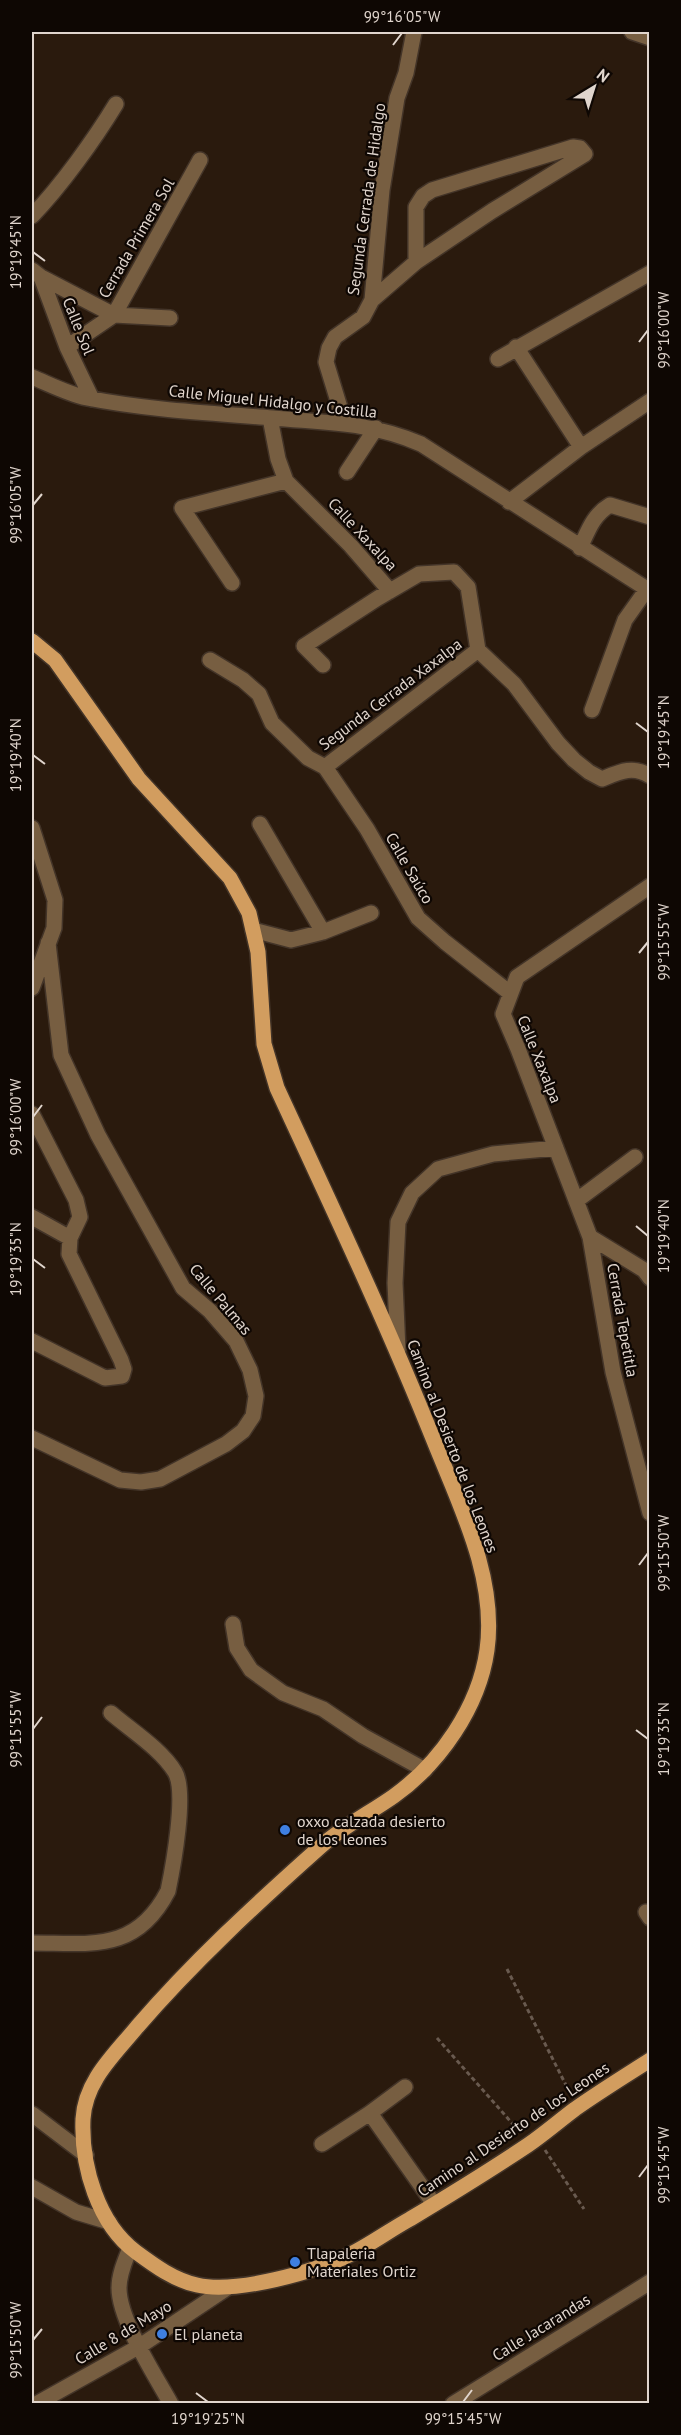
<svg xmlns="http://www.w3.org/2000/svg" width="681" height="2435" font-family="'PT Sans',sans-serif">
<rect width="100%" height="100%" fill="#2a1a0d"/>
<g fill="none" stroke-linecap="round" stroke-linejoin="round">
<defs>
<path id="minor" d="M632,32l18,6
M32,216c29,-30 62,-76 84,-112
M32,270l9,7 26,70 25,52
M41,277l73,38 56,3
M372,300l44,-38 76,-51 93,-57 -5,-6 -7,-1 -141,43 -9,6 -7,11v55
M67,347l47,-32 86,-155
M516,347l65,100
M498,359l152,-86
M32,377c17,7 36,17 55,21 61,12 125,15 186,20 54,5 97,4 148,26l229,147
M270,418l8,41 8,22 65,65 39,45
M345,424l-19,-62 3,-14 6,-11 28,-20 9,-17 10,-110 15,-92 9,-25 8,-41
M347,472l29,-44
M509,502l72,-55 69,-46
M580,548c8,-17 13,-33 30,-43l40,12
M232,583l-50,-75 104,-27
M210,660l33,20 16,14 13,29 36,35 17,9 42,62 51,89 27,24 65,51
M323,665l-19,-19 74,-48 41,-24 35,-2 14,15 10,63 36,34 44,59 16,17 15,12 13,7c17,-7 31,-14 48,-3
M592,710l33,-90 22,-31
M325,767l153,-117
M260,824l63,108
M32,828l23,72 -1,28 -22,60
M650,886l-133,91 -14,37 15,35 72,188 23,135 37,141
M253,930l38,10 32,-8 48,-19
M32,1114l44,86 4,17 -10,21 -1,16 52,106 3,9 -2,7 -17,2 -73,-37
M576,1201l59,-44
M32,1217l38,21
M590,1237l54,33 6,8
M398,1350l-3,-67 3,-61 14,-29 26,-24 55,-15 63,-6
M32,1438l88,42 21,2 19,-3 66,-35 17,-13 10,-15 3,-20 -6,-26 -14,-29 -26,-30 -27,-23 -85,-153 -37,-80 -13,-112
M233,1624l4,24 14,22 32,23 40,16 40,27 62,34
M646,1912l4,6
M32,1943c59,0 104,10 136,-52 5,-24 19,-99 7,-119 -14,-23 -43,-41 -64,-59
M370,2113l64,91
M32,2114l54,41
M322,2144l48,-31 35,-26
M32,2187l44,25 33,10
M130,2248c-5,13 -11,26 -11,40 0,32 36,87 52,116
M36,2404l104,-58 87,-58
M453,2404l197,-122"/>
<path id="major" d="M32,641l23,19 84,119 91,99 19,35 9,39 6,92 13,44c54,117 109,233 157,353 26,65 63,137 53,209 -8,57 -47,113 -93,146 -24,17 -52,31 -74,51 -64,57 -127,115 -183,180 -23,28 -52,54 -54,92 -2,47 15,105 53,133 19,14 38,28 61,33 39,9 118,-13 154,-31 20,-10 39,-24 59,-35 40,-24 79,-48 118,-74 16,-11 31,-24 47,-36 24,-17 50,-33 75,-49"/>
</defs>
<use href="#minor" stroke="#433428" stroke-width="18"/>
<use href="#major" stroke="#433428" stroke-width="18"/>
<path stroke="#695a4f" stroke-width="3" stroke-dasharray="4.5 3" stroke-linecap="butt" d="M507,1969l63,124
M437,2038l82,93
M545,2150l39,59"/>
<use href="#minor" stroke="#775e41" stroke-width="15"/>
<use href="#major" stroke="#d29d5f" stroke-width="15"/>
</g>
<path fill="none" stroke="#e0d5cd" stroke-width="2" d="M393,45l9,-12M33,252l12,9M639,342l9,-12M33,505l9,-11M636,723l12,9M33,755l12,9M639,953l9,-11M33,1117l9,-12M636,1226l12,10M33,1259l12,9M639,1565l9,-12M33,1729l9,-12M636,1730l12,9M639,2177l9,-12M33,2340l9,-11M196,2393l12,9M463,2402l9,-12"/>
<g fill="#3f7fe0" stroke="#0e0703" stroke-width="2">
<circle cx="285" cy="1830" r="6"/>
<circle cx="295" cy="2262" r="6"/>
<circle cx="162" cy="2334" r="6"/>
</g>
<g text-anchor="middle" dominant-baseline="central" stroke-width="4.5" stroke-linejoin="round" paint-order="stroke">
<g font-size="16" fill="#e0d5cd" stroke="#0e0703">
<text transform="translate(366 199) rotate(-82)">Segunda Cerrada de Hidalgo</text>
<text transform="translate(136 238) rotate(-60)">Cerrada Primera Sol</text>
<text transform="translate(79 326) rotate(68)">Calle Sol</text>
<text transform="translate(273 401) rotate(6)">Calle Miguel Hidalgo y Costilla</text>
<text transform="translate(363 534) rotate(47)">Calle Xaxalpa</text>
<text transform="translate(390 694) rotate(-37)">Segunda Cerrada Xaxalpa</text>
<text transform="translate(410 868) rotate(60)">Calle Saúco</text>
<text transform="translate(540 1059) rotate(68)">Calle Xaxalpa</text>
<text transform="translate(221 1299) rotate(50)">Calle Palmas</text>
<text transform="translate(623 1320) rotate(80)">Cerrada Tepetitla</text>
<text transform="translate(453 1446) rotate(69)">Camino al Desierto de los Leones</text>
<text transform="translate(513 2129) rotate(-34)">Camino al Desierto de los Leones</text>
<text transform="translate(541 2327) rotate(-32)">Calle Jacarandas</text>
<text transform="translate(123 2332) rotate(-31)">Calle 8 de Mayo</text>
</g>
<g font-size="16" fill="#e0d5cd" stroke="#0e0703" text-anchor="start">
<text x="297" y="1821">oxxo calzada desierto<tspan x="297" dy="18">de los leones</tspan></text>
<text x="307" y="2253">Tlapaleria<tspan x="307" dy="18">Materiales Ortiz</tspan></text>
<text x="174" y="2334">El planeta</text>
</g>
</g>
<rect width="681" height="2435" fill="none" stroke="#0e0703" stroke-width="66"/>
<g transform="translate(594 87) rotate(38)" stroke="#0e0703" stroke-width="4.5" paint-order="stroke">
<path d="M0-4.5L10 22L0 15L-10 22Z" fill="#e0d5cd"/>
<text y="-9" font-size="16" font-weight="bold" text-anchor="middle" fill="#e0d5cd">N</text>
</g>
<rect x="33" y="33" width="615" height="2369" fill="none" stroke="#e0d5cd" stroke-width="2"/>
<g font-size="15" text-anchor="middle" fill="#e0d5cd">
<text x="402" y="22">99°16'05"W</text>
<text transform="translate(16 252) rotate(-90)" y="5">19°19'45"N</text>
<text transform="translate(664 330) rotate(-90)" y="5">99°16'00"W</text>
<text transform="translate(16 505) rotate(-90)" y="5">99°16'05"W</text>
<text transform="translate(664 732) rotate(-90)" y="5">19°19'45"N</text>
<text transform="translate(16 755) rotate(-90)" y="5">19°19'40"N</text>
<text transform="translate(664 942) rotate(-90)" y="5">99°15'55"W</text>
<text transform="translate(16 1117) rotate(-90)" y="5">99°16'00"W</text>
<text transform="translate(664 1236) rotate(-90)" y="5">19°19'40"N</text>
<text transform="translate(16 1259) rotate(-90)" y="5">19°19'35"N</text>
<text transform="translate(664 1553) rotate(-90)" y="5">99°15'50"W</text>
<text transform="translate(16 1729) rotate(-90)" y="5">99°15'55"W</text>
<text transform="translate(664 1739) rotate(-90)" y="5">19°19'35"N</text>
<text transform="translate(664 2165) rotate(-90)" y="5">99°15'45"W</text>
<text transform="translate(16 2340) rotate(-90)" y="5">99°15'50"W</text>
<text x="208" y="2424">19°19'25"N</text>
<text x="463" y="2424">99°15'45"W</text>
</g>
</svg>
